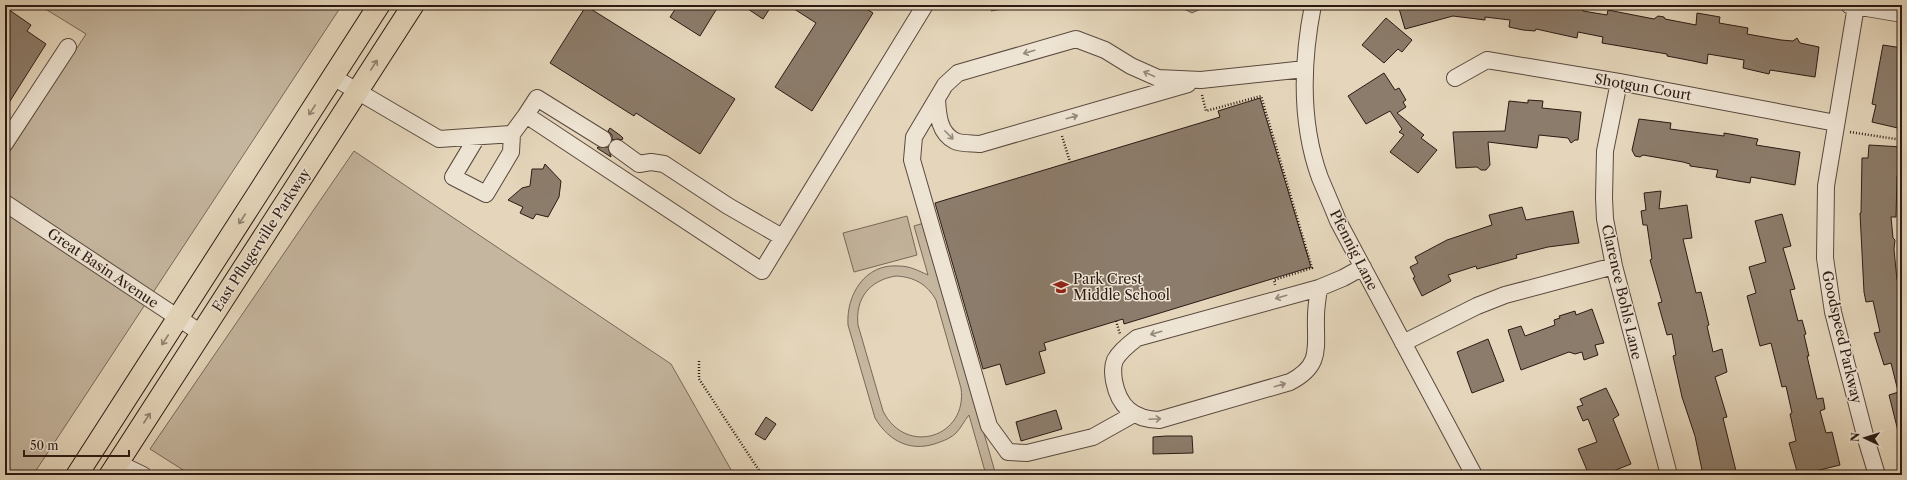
<svg xmlns="http://www.w3.org/2000/svg" width="1907" height="480" font-family="'Libre Caslon Text',serif">
<rect width="100%" height="100%" fill="#e5d6bb"/>
<filter id="stains"><feTurbulence type="fractalNoise" baseFrequency=".005" numOctaves="4"/><feColorMatrix values="0 0 0 0 .2 0 0 0 0 .09 0 0 0 0 .02 0 0 0 .5 -.17"/></filter>
<radialGradient id="worn" r=".72"><stop offset=".6" stop-color="#630" stop-opacity="0"/><stop offset="1" stop-color="#630" stop-opacity=".3"/></radialGradient>
<path fill="#c5b69f" stroke="#78685a" fill-rule="evenodd" d="M39,5h303l-309,470h-28v-316l81,-125z
M354,151l317,213 63,111h-543l-41,-26z
M907,216l10,39 -63,17 -11,-39z
M924,223l71,249 -9,3 -17,-60c-5,6 -8,13 -13,18 -4,4 -10,7 -16,9 -27,11 -50,1 -65,-24l-27,-93c-2,-30 17,-62 51,-59 11,0 20,5 29,9l-14,-49zM896,276c18,1 31,8 40,24l25,88c7,49 -55,69 -78,23l-25,-86c-3,-27 12,-45 38,-49z"/>
<path fill="#a69682" stroke="#756456" d="M995,5h33l-37,6z
M1176,5h29v2l-13,6z"/>
<path fill="#8c7c6b" stroke="#2b1a14" d="M678,5h41l-19,31 -30,-19z
M742,5h30l-9,14z
M788,5h72l13,8 -61,98 -37,-24 41,-64z
M1398,5h186l-1,6 24,4 1,-5 46,9 4,-3 6,1 1,2 31,6 1,-12 23,4 -1,6 29,5 -1,6 34,6 12,1 4,-3 3,5 19,4 -4,30 -45,-7 -1,4 -26,-6 1,-8 -36,-6 -1,10 -14,-3 -26,-5v-2l-65,-11 1,-6 -25,-5 -1,6 -41,-9 -1,2 -12,-1 -14,-3 1,-7 -25,-3v3l-32,-4 -48,13z
M586,6l149,93 -35,55 -64,-41 -2,3 -84,-53z
M5,7l26,18 -4,6 19,13 -41,65z
M1386,18l26,22 -10,12 -4,-3 -14,14 -22,-18z
M1883,45l19,3v81l-30,-7 4,-17 -4,-1z
M1384,73l11,17 4,-2 7,12 -3,2 3,5 -9,6 27,22 -3,3 16,12 -19,23 -28,-21 14,-17 -5,-3 3,-3 -12,-18 -24,13 -18,-28z
M1260,98l51,169 -187,57 -1,-5 -79,24 2,7 -7,2 6,21 -39,12 -6,-21 -17,5 -48,-166 285,-86 -2,-6z
M1528,100l15,1 -1,7 39,4 -3,28h-3l-4,3 -3,-5 -29,-3 -2,13 -49,-6 2,23 -4,5h-5l-4,-3 -21,1 -3,-36 52,-1 4,-30 19,2z
M1639,119l32,4 -1,6 54,7v-3l34,6 -2,6 44,7 -5,33 -44,-8 -1,6 -12,-2 -22,-4 2,-7 -28,-4v-2l-7,-2 -40,-7 -3,2 -5,-1 -3,-6z
M610,128l11,8 2,2 -1,2 -4,-1 -6,1v-5l-4,-4z
M1869,145l33,2v26l-1,3h-4l-1,41h-5l2,21 2,2 -1,9 3,31 5,-1v112h-4l-7,-28 -7,2 -10,-32 6,-1 -7,-31 -7,1 -2,-10 -4,-79h1l1,-55h6z
M598,147h10l3,10 -14,-9z
M545,164l16,17 -2,16 -11,20 -12,-3 -3,5 -13,-6 3,-6 -15,-7 14,-12 8,-2 2,-17h11z
M1661,191l-2,18 28,-4 5,33 -9,1 13,54 5,-1 8,33 -2,1 6,26 9,-3 5,23 -12,5 12,40 -4,1 14,57h-34l-8,-39 -13,-39 -9,-41 3,-1 -4,-21 -5,1 -9,-32 4,-1 -12,-42 2,-1 -5,-34h-4l-2,-14 5,-1 -2,-17z
M1522,207l4,13 47,-9 6,32 -31,4 -32,8 1,3 -40,11 -1,-3 -28,9 3,6 -29,15 -9,-18 2,-1 -5,-10 8,-4 -3,-6 32,-17 45,-15 -3,-10z
M1782,214l9,32 -8,2 12,41 -5,1 8,31 4,-1 4,14 -2,1 5,21h-2l10,43 6,-1 2,11 -5,2 6,22 6,-1 8,33 -41,10h-1l-9,-32 7,-2 -6,-27 2,-1 -6,-27 -4,1 -11,-44 -11,3 -13,-50 9,-3 -7,-26 17,-5 -11,-41z
M1592,309l12,34 -9,2 3,10 -14,5 -2,-8 -7,2 -6,-2 -48,18 -13,-40 13,-4 4,10 30,-11 -1,-5 6,-2 -1,-2 16,-5 1,4z
M1488,339l16,42 -32,12 -15,-41z
M1606,388l13,27 -6,4 18,45 -28,11h-14l-11,-26 19,-7 -9,-23 -5,2 -6,-14 6,-2 -3,-6z
M1902,391v39l-4,1 -9,-36z
M1056,410l6,19 -41,12 -5,-19z
M766,417l10,7 -11,16 -10,-6z
M1166,436h26l1,17 -40,1v-17z"/>
<g fill="none" stroke-linecap="round" stroke-linejoin="round">
<defs>
<path id="minor" d="M1313,5c-11,56 -13,118 7,173 6,14 12,28 18,43l136,254
M1849,5l53,9
M1856,6l-30,180 -1,72 8,54 33,127 11,36
M333,77l106,62 73,-5 14,-19 236,156 163,-266
M1455,78l32,-18 132,22 217,41
M1619,82l-14,69 -1,47 1,21 9,47 55,209
M937,100c1,15 2,33 18,41 6,3 18,2 25,3l208,-60
M526,115l11,-17 66,41
M477,137l-24,40 33,17 25,-42 1,-18
M5,143l63,-96
M617,148l22,16 12,-2 13,2 64,42 54,31
M5,203l196,130
M1319,288c-1,9 -3,18 -3,28 -1,31 7,49 -26,66l-131,38c-26,-1 -40,-13 -45,-39 -1,-7 -2,-14 1,-21 5,-9 14,-16 22,-22l182,-50 24,-10 20,-11
M1403,343l74,-37 28,-11 109,-29
M1134,414l-41,23 -66,16 -19,-1 -19,-26 -77,-266 2,-23 31,-52 13,-12 118,-34 29,11 26,16 27,12 43,2 104,-11
M118,463l25,12"/>
<path id="major" d="M77,475l302,-470
M110,475l303,-470"/>
</defs>
<use href="#minor" stroke="#5a493e" stroke-width="18"/>
<use href="#major" stroke="#2b1a14" stroke-width="23"/>
<path stroke="#2b1a14" stroke-width="2.5" stroke-dasharray="1 2" stroke-linecap="butt" d="M1202,95l4,16 55,-15 51,172 -38,12 1,5
M1850,132l52,8
M1062,136l8,26
M1116,321l4,13
M699,361v18l63,96"/>
<use href="#minor" stroke="#eee4d3" stroke-width="16"/>
<use href="#major" stroke="#e5d6bb" stroke-width="21"/>
</g>
<defs><path id="oneway-shaft" d="M-6 0H5M1.5-3L5.5 0L1.5 3" fill="none" stroke-width="1.6" stroke-linecap="round" stroke-linejoin="round"/></defs>
<g stroke="#96897d">
<use href="#oneway-shaft" transform="translate(1029 52) rotate(164)"/>
<use href="#oneway-shaft" transform="translate(1149 74) rotate(-156)"/>
<use href="#oneway-shaft" transform="translate(1072 117) rotate(-16)"/>
<use href="#oneway-shaft" transform="translate(949 135) rotate(45)"/>
<use href="#oneway-shaft" transform="translate(1281 297) rotate(164)"/>
<use href="#oneway-shaft" transform="translate(1156 333) rotate(164)"/>
<use href="#oneway-shaft" transform="translate(1280 385) rotate(-16)"/>
<use href="#oneway-shaft" transform="translate(1155 419) rotate(-3)"/>
</g>
<g stroke="#918170">
<use href="#oneway-shaft" transform="translate(374 65) rotate(-57)"/>
<use href="#oneway-shaft" transform="translate(312 110) rotate(123)"/>
<use href="#oneway-shaft" transform="translate(242 219) rotate(123)"/>
<use href="#oneway-shaft" transform="translate(165 340) rotate(123)"/>
<use href="#oneway-shaft" transform="translate(147 418) rotate(-57)"/>
</g>
<defs>
<symbol id="school-bare" viewBox="-9 -9 18 18"><path d="M0-5L7-2L0 1L-7-2ZM-4 1L0 2.5L4 1V4Q0 6-4 4Z" fill="#8f2418" stroke="#eee4d3" stroke-width="2.5" paint-order="stroke"/></symbol>
</defs>
<g fill-rule="evenodd">
<use href="#school-bare" x="1050" y="276" width="22" height="22"/>
</g>
<g text-anchor="middle" dominant-baseline="central" stroke-width="3" stroke-linejoin="round" paint-order="stroke">
<g font-size="14" fill="#2b1a14" stroke="#eee4d3">
<text transform="translate(1643 87) rotate(10)">Shotgun Court</text>
<text transform="translate(261 240) rotate(-57)">East Pflugerville Parkway</text>
<text transform="translate(1354 250) rotate(63)">Pfennig Lane</text>
<text transform="translate(103 268) rotate(34)">Great Basin Avenue</text>
<text transform="translate(1622 292) rotate(77)">Clarence Bohls Lane</text>
<text transform="translate(1842 337) rotate(77)">Goodspeed Parkway</text>
</g>
<g font-size="14" fill="#2b1a14" stroke="#eee4d3" text-anchor="start">
<text x="1073" y="279">Park Crest<tspan x="1073" dy="16">Middle School</tspan></text>
</g>
</g>
<rect width="1907" height="480" fill="none" stroke="#e5d6bb" stroke-width="20"/>
<rect x="6" y="6" width="1895" height="468" fill="none" stroke="#2b1a14" stroke-width="2"/>
<rect x="10" y="10" width="1887" height="460" fill="none" stroke="#2b1a14"/>
<g transform="translate(1865 438) rotate(274)" stroke="#eee4d3" stroke-width="3" paint-order="stroke">
<path d="M0-3L7 15L0 10L-7 15Z" fill="#2b1a14"/>
<text y="-6" font-size="11" font-weight="bold" text-anchor="middle" fill="#2b1a14">N</text>
</g>
<path d="M24 450v6h105v-6" fill="none" stroke="#2b1a14" stroke-width="2"/>
<text x="30" y="450" font-size="12" fill="#2b1a14" stroke="#eee4d3" stroke-width="3" paint-order="stroke">50 m</text>
<rect width="100%" height="100%" filter="url(#stains)"/>
<rect width="100%" height="100%" fill="url(#worn)"/>
</svg>
